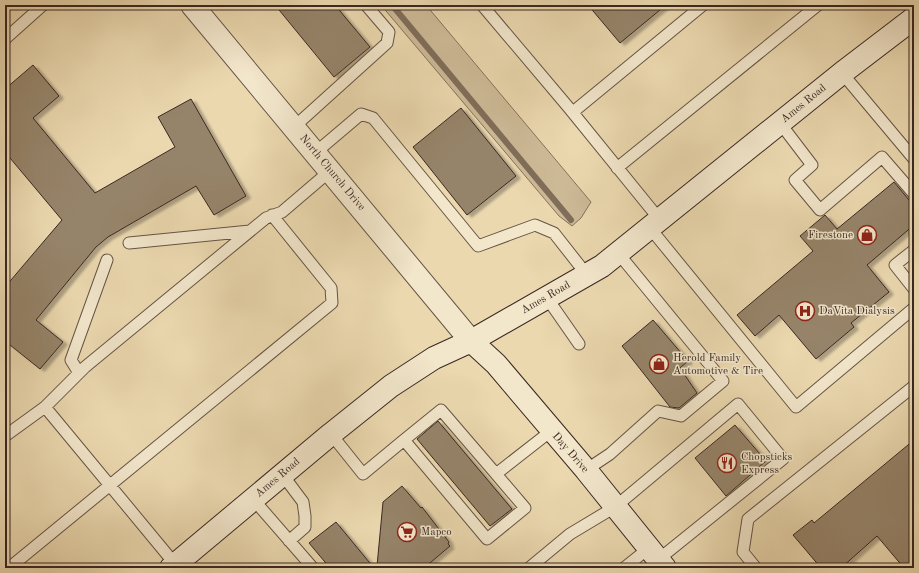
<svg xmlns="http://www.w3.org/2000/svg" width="919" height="573" font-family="'Old Standard TT',serif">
<defs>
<filter id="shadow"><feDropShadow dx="4.5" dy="2.5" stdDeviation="1" flood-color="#0004"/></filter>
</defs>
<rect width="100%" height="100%" fill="#ebd8af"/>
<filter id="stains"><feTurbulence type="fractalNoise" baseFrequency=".005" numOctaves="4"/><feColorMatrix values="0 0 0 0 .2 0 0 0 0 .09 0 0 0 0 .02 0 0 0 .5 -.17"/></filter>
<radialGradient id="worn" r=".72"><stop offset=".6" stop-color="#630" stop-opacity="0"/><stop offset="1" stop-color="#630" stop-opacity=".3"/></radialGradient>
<path fill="#cdba97" stroke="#84715c" d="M381,5h45l165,197 -10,16 -9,8 -13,-10z"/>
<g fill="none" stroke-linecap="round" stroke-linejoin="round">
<path stroke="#806e5a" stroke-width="6" d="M392,5l179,215"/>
</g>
<path fill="#96846b" stroke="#3a2822" filter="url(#shadow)" d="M275,5h60l35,42 -36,30z
M588,5h78l-46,38z
M33,65l26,31 -26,22 62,75 80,-46 -17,-30 33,-18 55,97 -32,19 -18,-29 -88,51 -12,10 -60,73 27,22 -23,27 -35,-28v-54l57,-67 -57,-68v-63z
M461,108l55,68 -49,39 -54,-68z
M894,182l20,24v19l-47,40 22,27 -38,31 3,4 -38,32 -37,-44 -24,21 -18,-21 76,-64 -13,-15 25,-21 12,14z
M653,320l35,41 -8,7 17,25 -18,15 -9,-1 -48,-61z
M438,421l74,88 -22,17 -73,-87z
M735,425l31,36 -40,35 -31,-38z
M914,440v128h-10l-27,-32 -36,32h-20l-28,-33 19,-15 2,3z
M402,486l19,22 1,-1 27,35 -1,2 2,2 -26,22 -47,-2 6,-64z
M336,522l38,46h-44l-21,-25z"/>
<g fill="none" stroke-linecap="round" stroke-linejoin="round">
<defs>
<path id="lane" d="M482,5l87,103 91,112
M5,39l38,-34
M842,73l72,86
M573,112l130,-107
M780,123l32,42 -17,15 25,30 62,-53 32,37
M294,127l93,-84 2,-11 -23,-27
M315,153l46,-39 12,4 105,128 57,-21 19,8 33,42
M617,168l201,-163
M650,228l146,179 118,-99
M129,243l121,-12
M914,250l-19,15 19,24
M547,298l32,46
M79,373l-8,-13 36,-100
M45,407l130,157
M331,434l32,40 41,-34
M5,436l40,-29 40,-40 181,-149 16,-6 48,-41
M586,470l24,-16 48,-43 23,5 42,-35 -105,-128
M282,474l21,28 2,14v11l-16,14
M496,474l29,34 -38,31 -83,-99 37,-30 55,64 55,-43
M253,499l60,69
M9,568l323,-265 -1,-15 -59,-73
M529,568l41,-34 45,-27 123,-103 45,55 -124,100
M624,568l25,-20
M756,568l-13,-16 5,-33 166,-133"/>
<path id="street" d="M192,5l279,336"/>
<path id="secondary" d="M471,341l25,23 90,106 79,98
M171,568l160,-134 60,-48 43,-28 37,-17 131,-75 240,-193 72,-55"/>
</defs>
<use href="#lane" stroke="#665445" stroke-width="13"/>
<use href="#street" stroke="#665445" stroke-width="24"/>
<use href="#secondary" stroke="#3a2822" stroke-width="24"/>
<use href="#lane" stroke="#f2e6cb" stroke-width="11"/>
<use href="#street" stroke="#f2e6cb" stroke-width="22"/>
<use href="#secondary" stroke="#f2e6cb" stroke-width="22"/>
</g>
<defs>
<symbol id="shop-ring" viewBox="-11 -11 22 22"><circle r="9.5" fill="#f2e6cb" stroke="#8f2418" stroke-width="1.5"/><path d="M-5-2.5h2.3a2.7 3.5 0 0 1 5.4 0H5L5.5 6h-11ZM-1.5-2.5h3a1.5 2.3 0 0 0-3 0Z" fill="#8f2418"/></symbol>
<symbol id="hospital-ring" viewBox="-11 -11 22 22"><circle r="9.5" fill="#f2e6cb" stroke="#8f2418" stroke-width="1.5"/><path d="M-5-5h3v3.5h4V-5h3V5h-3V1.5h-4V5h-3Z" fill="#8f2418"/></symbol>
<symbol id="restaurant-ring" viewBox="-11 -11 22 22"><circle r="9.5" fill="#f2e6cb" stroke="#8f2418" stroke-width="1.5"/><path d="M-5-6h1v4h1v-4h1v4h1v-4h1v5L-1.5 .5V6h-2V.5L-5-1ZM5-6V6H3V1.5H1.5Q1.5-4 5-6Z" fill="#8f2418"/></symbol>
<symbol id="supermarket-ring" viewBox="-11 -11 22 22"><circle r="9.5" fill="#f2e6cb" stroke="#8f2418" stroke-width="1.5"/><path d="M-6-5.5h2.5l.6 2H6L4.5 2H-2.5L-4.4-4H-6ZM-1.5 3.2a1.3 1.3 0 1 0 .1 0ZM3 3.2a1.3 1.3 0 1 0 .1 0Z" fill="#8f2418"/></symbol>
</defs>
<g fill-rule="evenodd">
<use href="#shop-ring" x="856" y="224" width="22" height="22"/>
<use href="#hospital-ring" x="794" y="300" width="22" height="22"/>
<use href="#shop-ring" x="648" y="353" width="22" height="22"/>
<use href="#restaurant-ring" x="716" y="452" width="22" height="22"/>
<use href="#supermarket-ring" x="396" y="521" width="22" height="22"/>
</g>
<g text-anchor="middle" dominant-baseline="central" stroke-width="3" stroke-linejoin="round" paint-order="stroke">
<g font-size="11" fill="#3a2822" stroke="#f2e6cb">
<text transform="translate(804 104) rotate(-39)">Ames Road</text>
<text transform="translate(332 173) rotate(50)">North Church Drive</text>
<text transform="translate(546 298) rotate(-30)">Ames Road</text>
<text transform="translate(570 453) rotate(49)">Day Drive</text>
<text transform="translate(278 478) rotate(-40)">Ames Road</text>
</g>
<g font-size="11" fill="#3a2822" stroke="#f2e6cb" text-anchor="start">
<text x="853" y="235" text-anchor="end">Firestone</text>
<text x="819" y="311">DaVita Dialysis</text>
<text x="673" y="358">Herold Family<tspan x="673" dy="13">Automotive &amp; Tire</tspan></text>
<text x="741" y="457">Chopsticks<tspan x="741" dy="13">Express</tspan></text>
<text x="421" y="532">Mapco</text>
</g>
</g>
<rect width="919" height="573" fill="none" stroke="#ebd8af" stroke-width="20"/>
<rect x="6" y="6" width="907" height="561" fill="none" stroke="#3a2822" stroke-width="2"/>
<rect x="10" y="10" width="899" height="553" fill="none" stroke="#3a2822"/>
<rect width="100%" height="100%" filter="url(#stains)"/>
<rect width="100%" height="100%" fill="url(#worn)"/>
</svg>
